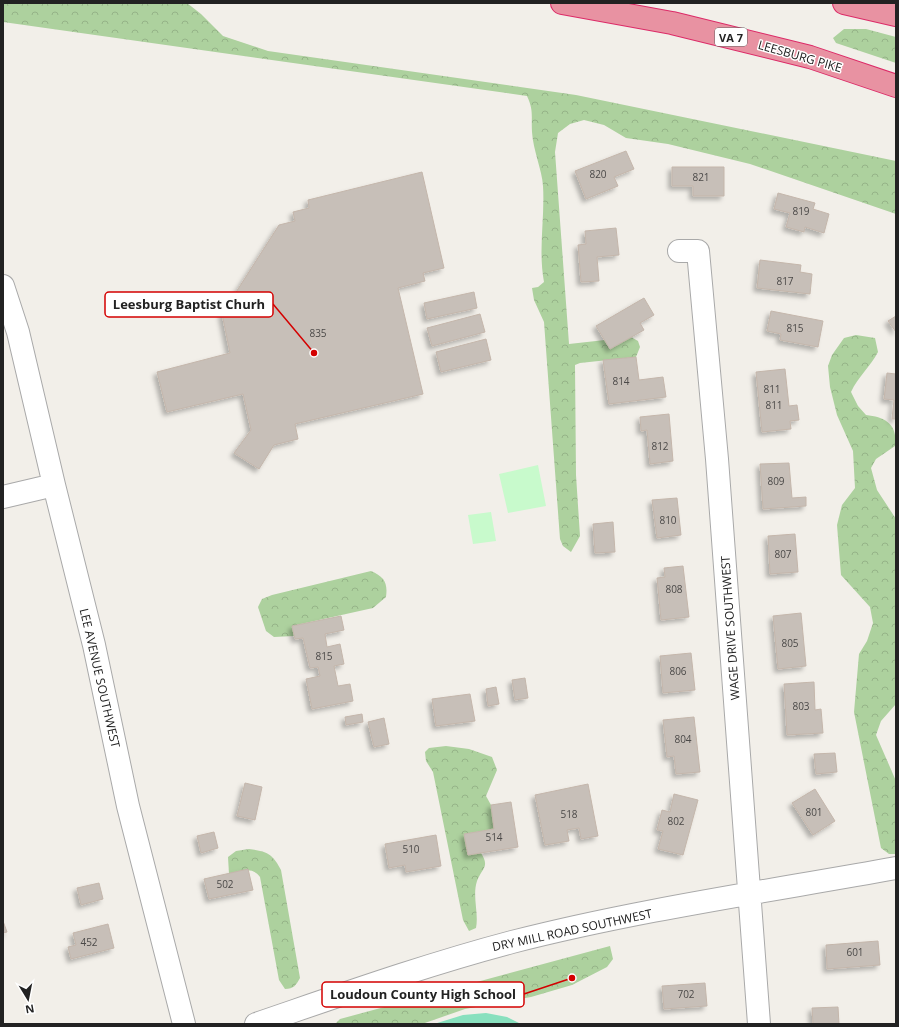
<svg xmlns="http://www.w3.org/2000/svg" width="899" height="1027" font-family="'Open Sans',sans-serif">
<defs>
<pattern id="forest-crowns" width="20" height="18" patternUnits="userSpaceOnUse"><rect width="20" height="18" fill="#add19e"/><path d="M2 6a3 3 0 1 1 6 0M12 15a3 3 0 1 1 6 0" fill="none" stroke="#95b388"/></pattern>
<filter id="shadow"><feDropShadow dx="-3.5" dy="3.5" stdDeviation="2" flood-color="#0004"/></filter>
</defs>
<rect width="100%" height="100%" fill="#f2efe9"/>
<path fill="url(#forest-crowns)" d="M3,3h184l14,11 22,22 45,15 308,44 320,66v53l-146,-50 -82,-20 -42,-6 -22,-13 -20,-5 -14,4 -12,9 -3,19 14,192 36,-4 5,9 21,-12 7,4 2,6 -4,10 -56,6 -5,2 1,110 4,61 -9,16 -8,-6 -3,-7 -16,-217 -10,-22 -2,-12 6,-1 6,-5c-6,-32 1,-64 -1,-96 -1,-16 -10,-36 -11,-54 -1,-16 2,-21 -5,-36l-524,-74z
M844,29h22l30,8v26l-60,-20 -3,-5z
M856,335l19,3 3,14c-8,15 -20,25 -27,40l7,14 8,9c20,2 32,10 29,31l-19,13 -5,9 6,22 19,29v185l-15,17 -5,14 20,46v73h-7l-8,-6 -27,-136 5,-58 8,-13 6,-18 -3,-16 -29,-32 -4,-50 5,-20 13,-17 -2,-37 -16,-36 -7,-28 -2,-21 4,-11 12,-17z
M371,571c13,6 17,11 15,26l-13,11 -81,18 2,10 -20,1 -8,-6 -8,-24 4,-8 10,-4z
M446,746l23,3 23,8 5,13 -11,26 5,9 3,24 -30,5 4,21 13,-2c9,14 1,15 -4,28 -5,15 2,32 -1,47l-7,3 -6,-11 -30,-148 -7,-11 -1,-9 4,-4z
M249,849c18,2 24,5 32,21l19,108c-4,7 -6,11 -15,11l-6,-9 -19,-103c-8,-11 -18,-6 -31,-3l-1,-17 8,-6z
M610,946l3,13 -6,8 -35,18 -41,12 -66,12 -43,15h-87l5,-5z"/>
<path fill="#c8facc" d="M538,465l8,41 -38,7 -9,-39z
M491,512l5,29 -23,3 -5,-29z"/>
<path fill="#88e0be" d="M486,1013l21,4 14,7h-87l29,-9z"/>
<path fill="#c7bfb8" stroke="#c4b6ab" filter="url(#shadow)" d="M626,151l8,18 -20,8 4,9 -32,13 -11,-28z
M672,167h52v29h-31v-10h-21z
M422,172l22,96 -21,5 2,8 -27,7 25,106 -128,30 3,15 -24,6 -15,24 -25,-16 17,-23 -8,-36 -76,18 -10,-40 73,-19 -8,-39 57,-89 16,-4 -2,-9 16,-4 -1,-8z
M778,193l37,10 -2,6 16,5 -5,19 -19,-6 -1,5 -18,-5 4,-14 -16,-4z
M616,228l3,27 -22,2 2,24 -18,1 -3,-37 8,-1 -1,-13z
M760,260l41,5 -1,7 12,2 -2,20 -53,-6z
M474,292l3,16 -50,11 -3,-16z
M644,298l10,17 -14,8 4,7 -34,19 -14,-23z
M771,311l52,10 -5,26 -38,-7 1,-6 -14,-3z
M480,314l5,18 -53,14 -5,-18z
M896,316v16l-8,-11z
M486,339l5,21 -50,12 -5,-20z
M636,357l3,23 24,-3 3,20 -57,7 -6,-44z
M785,369l4,37 8,-1 2,15 -9,1 1,8 -29,3 -6,-60z
M887,373l9,1v45h-4l2,-19 -10,-1z
M669,414l4,47 -23,3 -3,-34 -6,1 -1,-14z
M789,463l3,35 14,-1v9l-43,3 -3,-45z
M677,498l4,37 -24,3 -5,-38z
M613,522l2,30 -20,1 -2,-29z
M795,534l3,38 -28,2 -2,-38z
M683,566l6,51 -28,3 -4,-42 8,-1 -1,-9z
M801,613l5,53 -28,3 -5,-53z
M341,616l3,14 -19,4 2,13 13,-3 4,20 -10,2 4,20 12,-2 3,17 -41,8 -6,-30 14,-3 -2,-9 -8,1 -7,-30 -8,1 -3,-13z
M691,653l4,37 -32,3 -3,-37z
M525,678l3,20 -13,2 -3,-20z
M814,682l1,28 6,-1 2,24 -36,2 -3,-51z
M496,687l3,17 -11,2 -2,-17z
M470,694l5,27 -39,5 -4,-27z
M362,714l1,8 -17,3 -1,-8z
M694,717l6,55 -24,2 -2,-18 -7,1 -4,-37z
M384,718l5,26 -15,3 -6,-25z
M835,753l2,19 -21,2 -2,-20z
M245,783l17,4 -7,33 -18,-4z
M588,784l10,52 -17,3 -2,-11 -12,2 2,11 -24,4 -10,-50z
M815,789l20,32 -22,14 -21,-32z
M674,794l24,6 -15,55 -25,-6 5,-18 -6,-1 5,-20 8,2z
M511,802l7,45 -50,8 -4,-21 30,-5 -3,-24z
M214,832l4,16 -17,5 -4,-17z
M436,835l5,31 -35,6 -1,-7 -16,3 -4,-24z
M248,869l5,21 -44,9 -5,-20z
M99,883l4,16 -22,6 -4,-17z
M3,921l4,11 -4,1z
M108,924l6,24 -43,11 -3,-12 8,-2 -3,-12z
M878,941l2,24 -53,4 -1,-24z
M705,983l2,23 -43,3 -2,-23z
M838,1007l1,17h-26l-1,-16z"/>
<g fill="none" stroke-linecap="round" stroke-linejoin="round">
<defs>
<path id="minor" d="M679,251h19l19,208 42,565
M3,286l15,46 36,153 40,160 34,161 56,218
M3,497l51,-12
M256,1024c85,-29 169,-59 256,-82 125,-32 257,-51 384,-74"/>
<path id="highway" d="M562,3l110,20 138,34 86,29
M844,3l52,12"/>
</defs>
<use href="#minor" stroke="#a9a9a9" stroke-width="24"/>
<use href="#highway" stroke="#dc2a67" stroke-width="24"/>
<use href="#minor" stroke="#fff" stroke-width="22"/>
<use href="#highway" stroke="#e892a2" stroke-width="22"/>
</g>
<g text-anchor="middle" dominant-baseline="central" stroke-width="3" stroke-linejoin="round" paint-order="stroke">
<g font-size="10" fill="#4b4948">
<text x="598" y="174">820</text>
<text x="701" y="177">821</text>
<text x="801" y="211">819</text>
<text x="785" y="281">817</text>
<text x="795" y="328">815</text>
<text x="318" y="333">835</text>
<text x="621" y="381">814</text>
<text x="772" y="389">811</text>
<text x="774" y="405">811</text>
<text x="660" y="446">812</text>
<text x="776" y="481">809</text>
<text x="668" y="520">810</text>
<text x="783" y="554">807</text>
<text x="674" y="589">808</text>
<text x="790" y="643">805</text>
<text x="324" y="656">815</text>
<text x="678" y="671">806</text>
<text x="801" y="706">803</text>
<text x="683" y="739">804</text>
<text x="814" y="812">801</text>
<text x="569" y="814">518</text>
<text x="676" y="821">802</text>
<text x="494" y="837">514</text>
<text x="411" y="849">510</text>
<text x="225" y="884">502</text>
<text x="89" y="942">452</text>
<text x="855" y="952">601</text>
<text x="686" y="994">702</text>
</g>
<rect fill="#fff" stroke="#646464" stroke-width="1" x="715" y="28" width="32" height="18" rx="3"/>
<g font-size="11" font-weight="bold" fill="#222">
<text x="731" y="37">VA 7</text>
</g>
<g font-size="12" fill="#222" stroke="#fff">
<text transform="translate(800 56) rotate(16)">LEESBURG PIKE</text>
<text transform="translate(730 628) rotate(-94)">WAGE DRIVE SOUTHWEST</text>
<text transform="translate(100 678) rotate(77)">LEE AVENUE SOUTHWEST</text>
<text transform="translate(572 930) rotate(-12)">DRY MILL ROAD SOUTHWEST</text>
</g>
</g>
<path fill="none" stroke="#d40000" stroke-width="1.5" d="M314 353L273 304M572 978L524 994"/>
<g fill="#d40000" stroke="#fff" stroke-width="1.5">
<circle cx="314" cy="353" r="4"/>
<circle cx="572" cy="978" r="4"/>
</g>
<g fill="#fff" stroke="#d40000" stroke-width="1.5">
<rect x="105" y="292" width="168" height="25" rx="4"/>
<rect x="322" y="982" width="202" height="25" rx="4"/>
</g>
<g font-size="13" text-anchor="middle" font-weight="bold" fill="#222">
<text x="189" y="309">Leesburg Baptist Churh</text>
<text x="423" y="999">Loudoun County High School</text>
</g>
<rect width="899" height="1027" fill="none" stroke="#222222" stroke-width="8"/>
<g transform="translate(28 999) rotate(170)" stroke="#ffffff" stroke-width="3" paint-order="stroke">
<path d="M0-3L7 15L0 10L-7 15Z" fill="#222222"/>
<text y="-6" font-size="11" font-weight="bold" text-anchor="middle" fill="#222222">N</text>
</g>
</svg>
